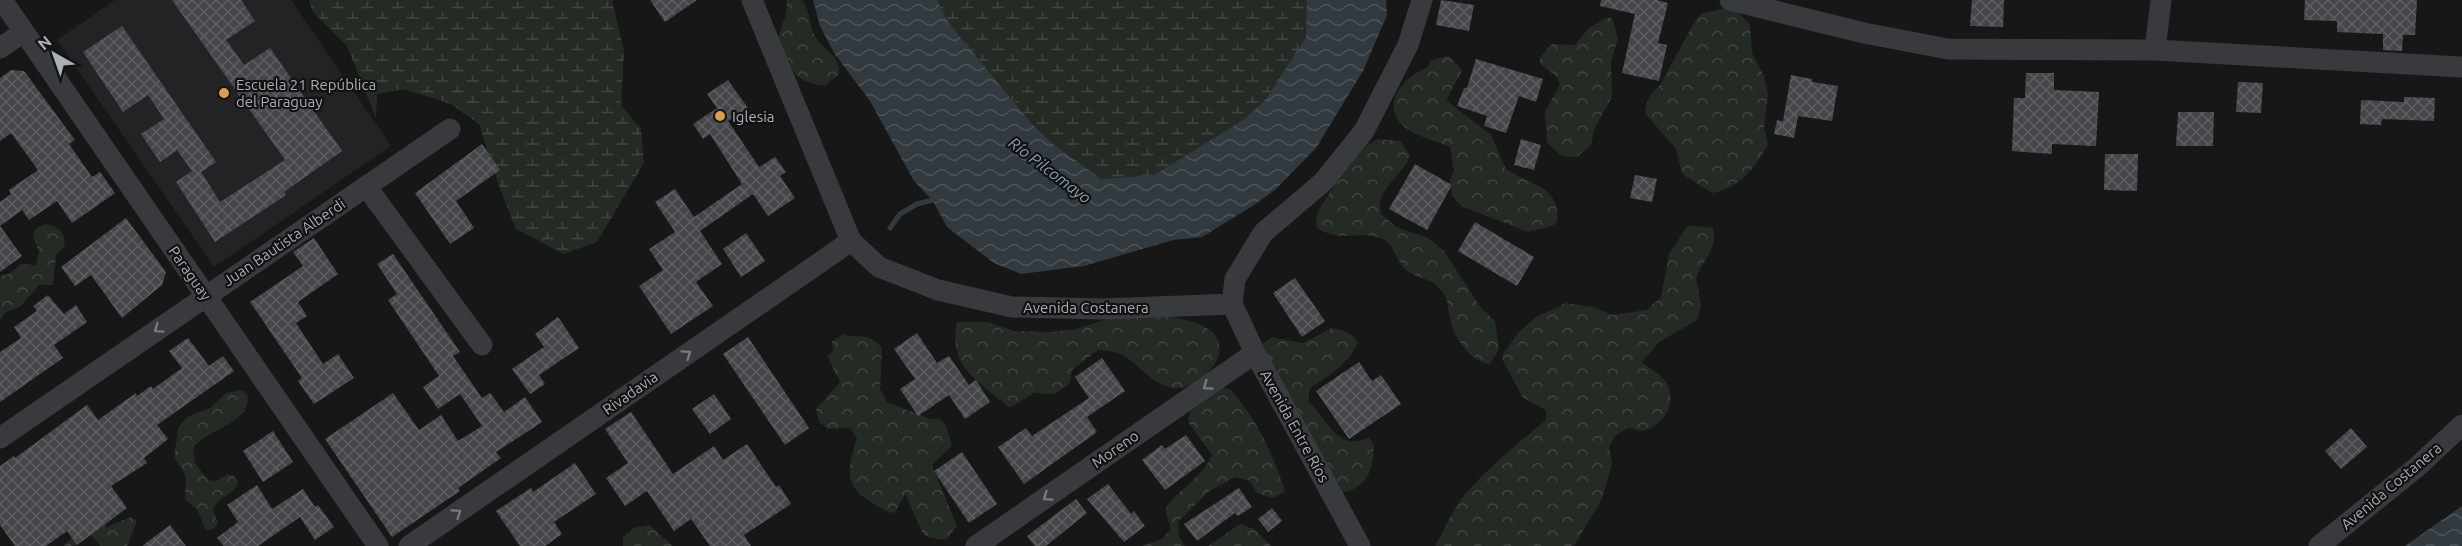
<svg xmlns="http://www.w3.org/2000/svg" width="2462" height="546" font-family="Ubuntu,sans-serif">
<defs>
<pattern id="forest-crowns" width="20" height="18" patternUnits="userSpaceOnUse" patternTransform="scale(1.5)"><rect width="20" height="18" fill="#242a24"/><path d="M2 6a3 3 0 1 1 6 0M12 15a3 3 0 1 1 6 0" fill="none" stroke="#414642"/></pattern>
<pattern id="wetland-marsh" width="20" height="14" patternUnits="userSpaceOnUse" patternTransform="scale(1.5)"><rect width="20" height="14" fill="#242a24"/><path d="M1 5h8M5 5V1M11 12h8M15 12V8" fill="none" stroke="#414642"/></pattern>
<pattern id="water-waves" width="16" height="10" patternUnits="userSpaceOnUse" patternTransform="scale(1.5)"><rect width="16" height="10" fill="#323a40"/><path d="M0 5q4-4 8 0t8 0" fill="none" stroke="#4d5459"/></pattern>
<pattern id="building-cross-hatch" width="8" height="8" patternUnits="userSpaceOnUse" patternTransform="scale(1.5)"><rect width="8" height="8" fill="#46474b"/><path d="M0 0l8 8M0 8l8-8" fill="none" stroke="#5e5f63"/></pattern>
</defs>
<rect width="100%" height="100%" fill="#171718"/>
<path fill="#232325" d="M115,0h176l100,146 -177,121 -157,-227z"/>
<path fill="url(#forest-crowns)" d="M787,0h15c9,11 6,24 13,36 8,14 28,20 23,39l-13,11c-34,-5 -35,-18 -47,-48l8,-24z
M1732,7l18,17 2,29 12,23 4,18 -4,34 4,16c-13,24 -28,44 -56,49l-30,-19 -6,-25 -31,-36c1,-13 6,-20 15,-28l36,-66 7,-6z
M1607,17l6,2 5,20 -7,22 1,36 -17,30 -4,18 -14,12h-9l-9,-3 -12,-12 -2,-31 15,-26 -4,-9 -16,-12v-7l12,-13 23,1 14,-17z
M1449,56l13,14c-4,12 -14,22 -15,31l44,34 15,34c26,17 55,17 51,53l-5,4 -24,6 -67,-26 -9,-10 -2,-16 4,-9 -4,-24c-12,-6 -29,-9 -40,-16 -34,-21 -9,-54 18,-64l3,-7z
M1378,139l22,2 10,15c-7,19 -36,35 -29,58l15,13 32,11 16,13 37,57 14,13 4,28 -9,15c-22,-3 -38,-29 -41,-50 -2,-11 -1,-17 -9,-25 -10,-12 -25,-10 -35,-20 -11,-10 -10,-26 -25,-31 -21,-8 -39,5 -63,-10 -3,-16 4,-21 12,-34 15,-26 21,-41 49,-55z
M45,224c18,2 28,19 11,31l-3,30h-14l-19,22 -14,5 -6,8v-44l9,-2 12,-10 15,1 3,-14 -6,-13 2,-9z
M1688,225l25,3c5,21 -10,32 -17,50l5,28 -4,14 -38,22 -17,20c10,9 22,13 27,26 6,19 -8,40 -27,43 -4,0 -10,-3 -14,-3l-12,7 -7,11 3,18 -10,35 -28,47h-139c10,-18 18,-37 31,-53 24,-27 53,-51 80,-73v-10l-23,-12 -20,-37v-7l15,-21 18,-16 30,-14 27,4 19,8 35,-5 14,-13 8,-43z
M1120,315c26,0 74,-1 93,18 22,22 -16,58 -39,55 -22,-2 -35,-25 -54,-34 -6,-3 -15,-3 -22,-4l-26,20 -2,13 -15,11 -21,-1 -24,15c-31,-26 -63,-41 -53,-86h31l26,9 37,1 25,-3z
M1332,328c11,2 20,4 26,15 -10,21 -29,33 -48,45l-2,13c21,20 28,50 61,37l5,7c-1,27 -7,44 -35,48l-80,-146 12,-10 32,6z
M844,334c15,6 23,-4 38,14l-2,41 7,13 43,17h10l6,6 6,21 -20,19 25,61 -11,14 -16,-2 -7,-4 -18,-40 -10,18 -5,1c-41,-22 -48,-29 -33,-75l-7,-10 -22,1 -9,-7 -3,-13 24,-27 -13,-26 6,-5 -1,-10z
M1215,388l15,1c27,30 42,63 55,102l-12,7 -16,-5 -7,-12 -15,-4 -27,15 -30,30 1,15 6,9h-43l20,-7 9,-10 -6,-19c13,-22 38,-32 47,-55l-24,-33 3,-16z
M241,390l6,4c8,28 -42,36 -54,54l2,15 13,17 8,1 12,-7 7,3 3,7c-6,12 -19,12 -25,25l5,14 -4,6 -8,1 -9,-20 -12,-11 1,-22 -12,-20 4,-29 9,-11 23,-9 16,-15z
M131,517l6,4 -10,25h-26l-11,-12 -17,12h-9l15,-16 21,-12 7,9z
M1240,524l14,5 17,17h-63z
M649,525l24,21h-50v-8l10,-10z"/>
<path fill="url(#wetland-marsh)" d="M309,0h303l12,51 -3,54 20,24 3,34 -47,79 -33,12 -48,-25 -16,-40 -21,-65 -28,-20 -47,-15 -27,5 -1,24 -29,-72 -35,-35z
M937,0h370v37l-41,62 -23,21 -89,55 -53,4 -49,-36 -21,-20 -83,-101z"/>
<path fill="url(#water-waves)" d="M813,0h124l11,22 83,101 21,20 49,36 53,-4 89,-55 23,-21 40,-62 1,-37h79l1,15 -24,56 -47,77 -40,41 -22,16 -52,32 -29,3 -89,26 -63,8 -27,-11 -47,-36 -14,-26 -19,-20 -44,-80 -36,-48 -14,-27z
M2462,506v40h-57z"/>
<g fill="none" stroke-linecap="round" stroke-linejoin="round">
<path stroke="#323a40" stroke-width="5" d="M890,228l10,-14 17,-10 20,-5"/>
</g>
<path fill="url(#building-cross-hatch)" d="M172,0h69l14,21 -29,19 18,25 26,-17 72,103 -58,41 2,3 -71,47 -39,-60 16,-11 -15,-21 -17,12 -19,-28 23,-15 -16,-24 -25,17 -40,-60 39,-26 94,136 -15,10 19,30 65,-42z
M650,0h47l-32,22z
M1441,0l33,5 -5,26 -33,-6z
M1601,0h56l11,3 -10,40 9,2 -8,36 -37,-8 13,-59 -35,-8z
M1972,0h32l-1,27 -33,-1z
M2305,0h112l-2,35h-12l-1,16 -19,-1v-16l-46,-2v-11l-33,-1z
M1476,59l67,20 -7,23 -17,-6 -13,37 -22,-7 3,-10 -30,-10 7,-18h3z
M11,70l13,1 51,69 -6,4 23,33 8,-5 15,21 -43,30 -15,-22 -28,19 -7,-10 -22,16v-24l11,-8 -2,-4 29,-20 -27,-37 -11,8v-63z
M2026,73h28v17l45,2 -3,54 -44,-2v10l-40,-3 2,-53h11z
M1791,75l21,4v3l26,4 -6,35 -34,-5 -4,22 -20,-4 3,-14 6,1z
M728,80l20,28 -20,13 31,46 16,-10 11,15 -6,4 15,22 -27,18 -15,-22 -53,37 22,33 -26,18 17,24 -42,28 -32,-48 24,-16 -14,-21 26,-17 -20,-30 20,-13 19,28 48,-33 -32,-50 -7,5 -10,-15 24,-16 -10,-14z
M2238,82l25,1 -2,30 -25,-1z
M2404,97l31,1 -1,23 -52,-2 -1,6 -21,-1 1,-24 43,2z
M2178,112h36l-1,34h-37z
M1521,139l20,6 -7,25 -20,-5z
M482,144l18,26 -44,31 18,27 -24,16 -35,-51z
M2105,154h33l-1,37 -33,-1z
M1415,164l37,21 -25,45 -38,-21z
M1635,175l22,4 -5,23 -22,-4z
M126,218l40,54 -4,13 -40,33 -31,-43 -16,11 -14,-19z
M1475,222l59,35 -17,29 -59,-35z
M0,226l22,30 -22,16z
M746,233l19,28 -24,16 -18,-28z
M314,238l24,36 -40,28 9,14 -11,7 27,41 15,-10 16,24 -40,26 -16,-23 4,-3 -52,-76 53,-36 -10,-14z
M393,254l67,98 -7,4 29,42 8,-5 14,19 21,-15 17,25 -46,30 5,6 -43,30 2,3 -68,46 -67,-98 68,-46 26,37 22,-15 17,26 24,-15 -22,-32 -22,15 -15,-22 16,-11 -51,-76 9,-6 -20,-30z
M1295,278l30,43 -23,16 -29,-44z
M48,295l16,19 12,-9 11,17 -33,23 9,13 -63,44v-50l21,-14 -7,-11 23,-16 -4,-5z
M558,317l21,31 -40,27 6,9 -15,10 -18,-25 32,-22 -9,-13z
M917,333l20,30 12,-7 20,29 7,-5 14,22 -25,17 -16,-24 -31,21 -18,-27 15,-10 -21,-30z
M748,337l61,91 -24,17 -62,-91z
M188,338l21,28 14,-10 11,15 -77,54 11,14 -24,19 3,5 -36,23 16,22 -50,37 -10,-14 -21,15h-31l-15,-21v-59l14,-10 1,2 72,-53 11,15 38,-27 1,3 14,-10 2,3 29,-21 -13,-17z
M1102,358l23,33 -38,26 10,15 -73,52 -26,-37 28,-19 6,8 57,-38 -14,-21z
M1359,362l13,19 9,-6 20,29 -52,35 -33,-48z
M714,394l17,25 -21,15 -18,-25z
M631,412l42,62 41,-28 9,14 24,-16 29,43 3,-2 12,19 -47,31 7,11h-41l-19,-27 -17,12 -27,-40 -22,15 -19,-28 22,-15 -23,-34z
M2351,428l16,19 -26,22 -16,-18z
M273,431l20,31 -30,20 -20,-31z
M1186,435l19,26 -40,29 -23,-30 20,-15 3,4z
M962,452l35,52 -28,19 -35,-52z
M575,463l21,31 -42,28 8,12 -17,12h-25l-24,-35 35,-23 2,4z
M1108,484l23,30 3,-3 11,15 -21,16 -37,-43z
M257,485l15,24 31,-20 12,18 3,-2 16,22 -19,13 -15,-23 -42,29h-34l-7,-8 21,-16 -11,-17z
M1239,488l13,19 -14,9 -3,-3 -38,28 -13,-17z
M1076,499l11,14 -41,33h-11l-8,-10z
M1272,508l10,13 -14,11 -10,-13z
M170,525l16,21h-44z"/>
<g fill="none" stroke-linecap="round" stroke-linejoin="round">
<path stroke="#383a3d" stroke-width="21" d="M2,0l376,546
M752,0l99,241 28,26 59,23 74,17 91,2 129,-5
M1730,0l134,33 84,16 207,1 307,17
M0,48l24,-16
M2155,50l6,-50
M366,186l116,159
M1232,304l3,-25 28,-46 60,-51 41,-51 44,-86 14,-45
M1232,304l23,49 105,193
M0,438l450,-309
M409,546l442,-305
M976,546l279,-193
M2319,546l98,-79 45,-42"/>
</g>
<defs><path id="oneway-chevron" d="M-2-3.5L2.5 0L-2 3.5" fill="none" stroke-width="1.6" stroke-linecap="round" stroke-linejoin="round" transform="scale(1.5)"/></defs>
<g stroke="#777a80">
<use href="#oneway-chevron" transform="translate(158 329) rotate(145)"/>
<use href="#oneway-chevron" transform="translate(687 354) rotate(-35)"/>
<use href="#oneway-chevron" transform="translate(1207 386) rotate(145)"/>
<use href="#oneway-chevron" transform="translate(1047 497) rotate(145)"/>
<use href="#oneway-chevron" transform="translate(457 513) rotate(-35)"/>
</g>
<g fill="#da9e4d" stroke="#121213" stroke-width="2">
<circle cx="224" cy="93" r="6"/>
<circle cx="720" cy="116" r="6"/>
</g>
<g text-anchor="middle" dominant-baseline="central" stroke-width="4.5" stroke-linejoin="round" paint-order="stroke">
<g font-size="15" fill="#abafb7" stroke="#121213" text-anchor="start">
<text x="236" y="84">Escuela 21 República<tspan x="236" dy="17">del Paraguay</tspan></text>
<text x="732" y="116">Iglesia</text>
</g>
<g font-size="15" fill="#abafb7" stroke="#121213">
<text transform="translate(284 242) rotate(-34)">Juan Bautista Alberdi</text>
<text transform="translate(190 273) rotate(55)">Paraguay</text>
<text x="1086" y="307">Avenida Costanera</text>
<text transform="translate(630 393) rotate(-35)">Rivadavia</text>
<text transform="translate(1295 426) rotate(61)">Avenida Entre Ríos</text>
<text transform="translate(1115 449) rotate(-35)">Moreno</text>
<text transform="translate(2391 486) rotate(-40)">Avenida Costanera</text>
</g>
<g font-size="16" font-style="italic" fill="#869ead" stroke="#121213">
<text transform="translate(1050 170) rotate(37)">Río Pilcomayo</text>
</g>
</g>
<g transform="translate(54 54) rotate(320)" stroke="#121213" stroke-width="4.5" paint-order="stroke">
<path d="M0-4.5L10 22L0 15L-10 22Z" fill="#abafb7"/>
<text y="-9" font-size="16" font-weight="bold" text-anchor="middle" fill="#abafb7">N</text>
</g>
</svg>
